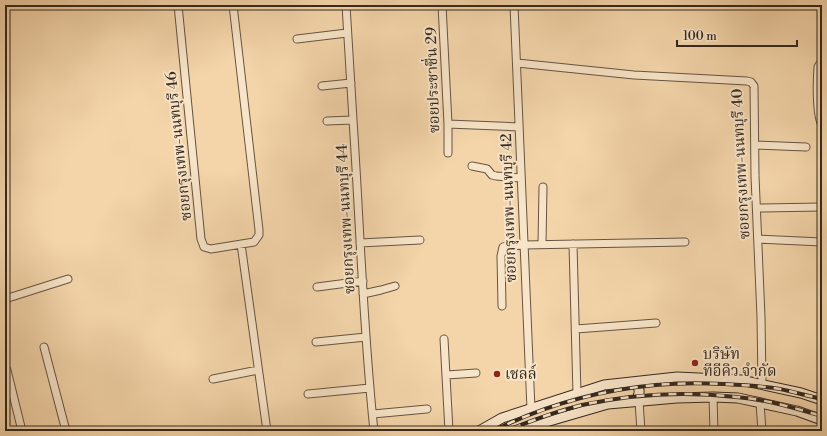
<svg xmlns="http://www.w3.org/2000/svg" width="827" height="436" font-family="'Libre Bodoni','Noto Serif Thai',serif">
<rect width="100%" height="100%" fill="#f4d5aa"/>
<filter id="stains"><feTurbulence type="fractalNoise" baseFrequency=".005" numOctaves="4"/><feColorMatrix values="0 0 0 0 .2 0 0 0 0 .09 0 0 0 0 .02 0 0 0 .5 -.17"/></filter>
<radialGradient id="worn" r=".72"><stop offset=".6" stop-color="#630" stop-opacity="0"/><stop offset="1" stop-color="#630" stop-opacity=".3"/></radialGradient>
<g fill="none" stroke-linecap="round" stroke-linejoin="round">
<defs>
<path id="street" d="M178,5l23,234 3,8 7,2 43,-7 5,-7v-5l-26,-225
M346,5c2,38 5,77 7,115 7,104 10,208 21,311
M442,5l6,119v29
M514,5l17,404
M297,39l50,-6
M517,63l117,12 113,6 4,1 3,4 1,90 6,141 1,67
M822,63l-3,2 -1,2c-1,13 -2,48 4,58
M322,86l29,-3
M327,121l26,-1
M448,124l71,3
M755,145l51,2
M472,166l15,3 5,6 4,1 25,2
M757,208l65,-1
M758,239l64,3
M360,243l60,-3
M241,244l26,187
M542,244l1,-57
M573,244l4,150
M317,287l46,-6
M363,294l18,-4 14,-4
M5,299l63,-20
M502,306l-1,-50 2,-9 4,-1 17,-1 161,-3
M576,329l80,-6
M444,339l5,92
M316,342l50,-5
M44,347l22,84
M5,369l2,1 15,61
M447,375l29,-2
M213,379l45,-9
M308,394l62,-6
M713,397l1,34
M639,401l2,30
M760,403l2,28
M373,414l54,-5"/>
<path id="secondary" d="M634,382c7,7 6,11 2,19
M479,431l23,-13 102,-33 73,-8 64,3 60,13 21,7
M515,431l93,-27 69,-6 36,-1 25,1 59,13 25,9"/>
</defs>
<use href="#street" stroke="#655442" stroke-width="9"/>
<use href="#secondary" stroke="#35291f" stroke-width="11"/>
<use href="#street" stroke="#f8e4c8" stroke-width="7"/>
<use href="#secondary" stroke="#f8e4c8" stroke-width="9"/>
<defs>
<path id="rail" d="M513,428c23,-9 45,-17 69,-23 50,-11 103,-14 154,-8 29,2 58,11 86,19
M493,431c50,-25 107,-41 163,-46 22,-2 45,-2 67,-1 19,1 39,2 57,5 14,3 28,7 42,10"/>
</defs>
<use href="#rail" stroke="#35291f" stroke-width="4"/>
<use href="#rail" stroke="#f8e4c8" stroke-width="2.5" stroke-dasharray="8" stroke-linecap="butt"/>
</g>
<g fill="#8f2418" stroke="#f8e4c8" stroke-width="1.5">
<circle cx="695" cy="363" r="4"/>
<circle cx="497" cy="374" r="4"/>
</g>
<g text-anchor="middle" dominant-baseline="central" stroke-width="4" stroke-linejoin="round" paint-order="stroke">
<g font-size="15" fill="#35291f" stroke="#f8e4c8">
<text transform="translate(433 80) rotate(-92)">ซอยประชาชื่น 29</text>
<text transform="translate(179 146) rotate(-96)">ซอยกรุงเทพ-นนทบุรี 46</text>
<text transform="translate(741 164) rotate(-93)">ซอยกรุงเทพ-นนทบุรี 40</text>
<text transform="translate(509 208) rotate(-92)">ซอยกรุงเทพ-นนทบุรี 42</text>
<text transform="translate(346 219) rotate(-93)">ซอยกรุงเทพ-นนทบุรี 44</text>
</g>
<g font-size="15" fill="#35291f" stroke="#f8e4c8" text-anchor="start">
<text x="703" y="354">บริษัท<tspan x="703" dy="17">ทีอีคิว จำกัด</tspan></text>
<text x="505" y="374">เชลล์</text>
</g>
</g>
<rect width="827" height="436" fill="none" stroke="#f4d5aa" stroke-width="20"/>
<rect x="6" y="6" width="815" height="424" fill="none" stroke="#35291f" stroke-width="2"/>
<rect x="10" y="10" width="807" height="416" fill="none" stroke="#35291f"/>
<path d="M677 40v6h120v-6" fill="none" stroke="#35291f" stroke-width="2"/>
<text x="683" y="40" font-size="12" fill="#35291f" stroke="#f8e4c8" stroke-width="3" paint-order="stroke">100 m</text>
<rect width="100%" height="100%" filter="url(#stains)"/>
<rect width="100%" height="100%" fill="url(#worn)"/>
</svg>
